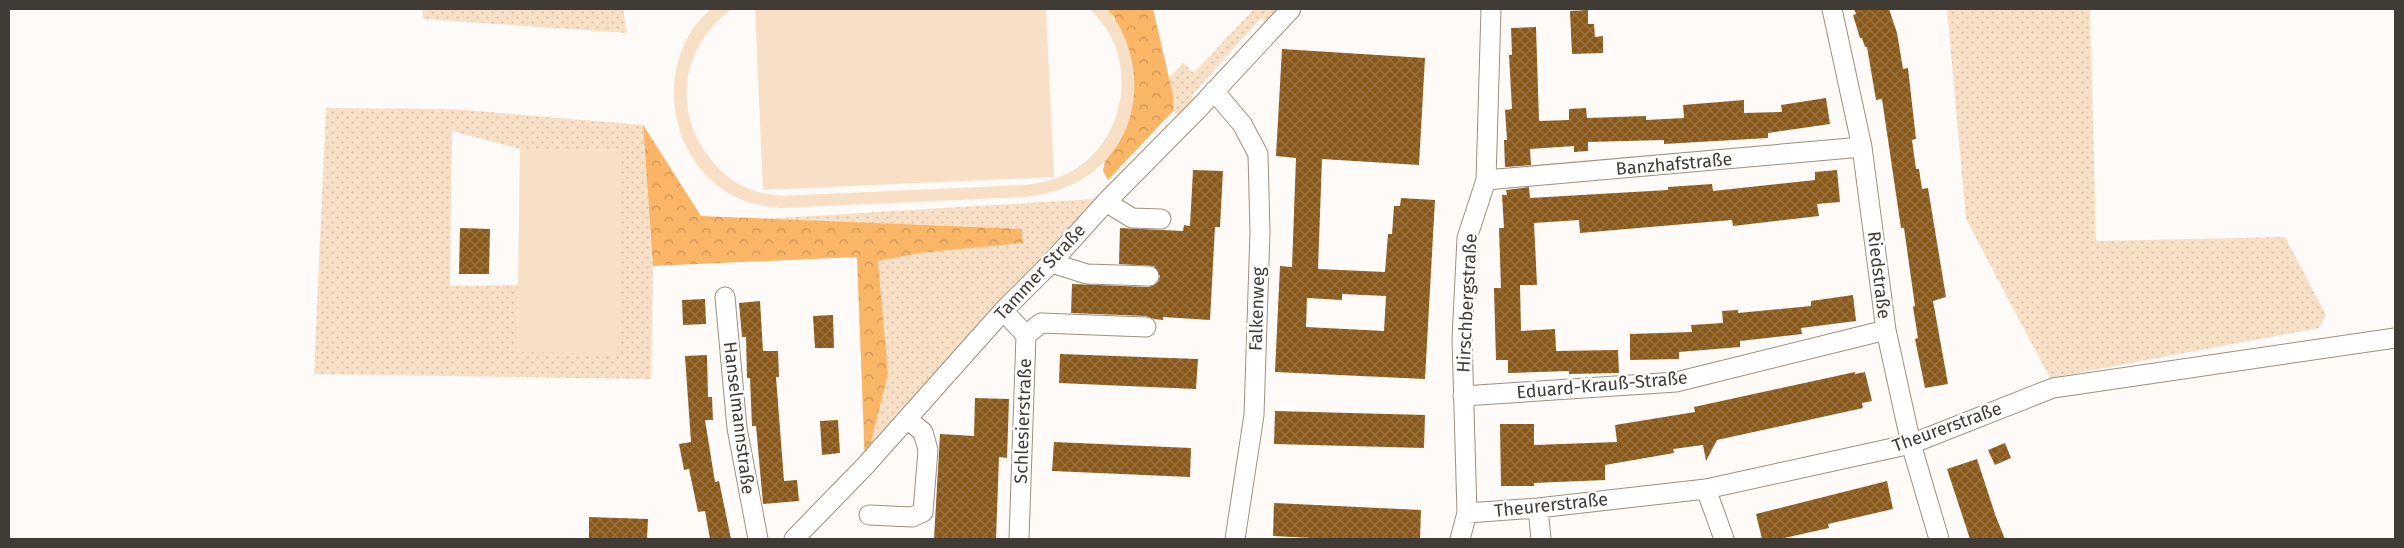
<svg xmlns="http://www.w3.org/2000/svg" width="2404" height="548" font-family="'Fira Sans',sans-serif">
<defs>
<pattern id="grass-dots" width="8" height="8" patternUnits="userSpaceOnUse" patternTransform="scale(1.25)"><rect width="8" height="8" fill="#f8e0c7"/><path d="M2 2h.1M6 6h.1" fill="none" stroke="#d6c1ac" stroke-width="1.8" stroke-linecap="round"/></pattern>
<pattern id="forest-crowns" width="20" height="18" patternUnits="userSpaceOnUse" patternTransform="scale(1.25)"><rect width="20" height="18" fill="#fab567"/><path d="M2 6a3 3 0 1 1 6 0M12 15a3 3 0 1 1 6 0" fill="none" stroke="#cc9456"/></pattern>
<pattern id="building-cross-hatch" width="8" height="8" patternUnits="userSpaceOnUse" patternTransform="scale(1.25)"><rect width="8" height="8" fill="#8a5919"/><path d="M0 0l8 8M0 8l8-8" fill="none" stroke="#997444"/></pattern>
</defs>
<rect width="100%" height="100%" fill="#fdfaf7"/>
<path fill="url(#grass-dots)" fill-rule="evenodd" d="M423,9h200l4,24 -204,-14z
M1254,9h37l-19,21 -11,-12 -70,78 8,12 -14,14 -12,-11v-16l-4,-17 14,-15 11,10z
M1947,9h143l6,232 189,-4 41,78 -7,13 -269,50 -84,-159z
M326,108l126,1 191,16 10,141 -2,113 -337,-5zM452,131l68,18 102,2 -105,201 1,-67 -68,1z
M1110,198l-245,268 23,-92 -10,-113 42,-8 103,-10 -1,-14 -259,-10z"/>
<path fill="url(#forest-crowns)" d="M1107,9h46l20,86v16l-65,69 -5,-9 2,-10 12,-17 16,-42 -18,-84z
M643,125l58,91 321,13 1,14 -103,10 -42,8 10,113 -23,92 -8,-209 -204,9z"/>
<path fill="#f8e0c7" d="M711,9h21c-49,35 -61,100 -23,148 10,13 23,25 38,31 11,5 23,6 34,8l244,-11c13,-2 25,-4 37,-9 51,-22 72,-83 52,-133 -5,-13 -15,-24 -24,-34h17c36,42 38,112 -3,153 -22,22 -48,31 -78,35l-246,11c-12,-2 -25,-3 -37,-8 -76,-30 -93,-139 -32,-191z
M755,9h291l8,168 -291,13z
M520,149l102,2 -4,203 -101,-2z"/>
<path fill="url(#building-cross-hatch)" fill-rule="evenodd" d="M1854,9h35l8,24 6,36 5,-1 8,71 -4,1 4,29h3l3,20 6,-1 18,109 -13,4 15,83 -23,4 -10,-49 3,-1 -5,-31 2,-1 -11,-78h-3l-19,-129 -6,1 -9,-53h-2l-3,-9h-2l-7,-23 3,-1z
M1588,10v14h6l1,13 8,-1v17l-31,1 -2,-43z
M1536,27l3,94 30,-1v-11l17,-1 1,10 59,-2v4l38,-2 -1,-13 61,-5v13l38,-1 -1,-7 45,-7 4,26 -62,9v5l-104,6v-4l-76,2v9l-14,1v-6l-44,3 1,16 -26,2 -1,-27h3l-2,-30 7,-1 -3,-54h3l-1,-27z
M1282,49l143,9 -6,107 -97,-6 -4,110 67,3 3,-38h4l2,-28h6l1,-8 34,2 -10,179 -150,-7 5,-106 12,1 4,-109 -20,-2zM1342,294l44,2 -2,35 -78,-4 1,-29 35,2z
M1193,170l30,1 -3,56h-5l-5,93 -47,-3v3l-9,-1 -8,-3 -75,-3 1,-29 77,3 9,-5 2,-6 -6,-10 -35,-2 1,-36 63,3 1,-6 6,1z
M1837,170l3,32 -23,2 2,12 -86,10 -1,-6 -152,13 -1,-13 -45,3 3,62h-17l1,46 34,-2 1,22 62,-1 1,23 -50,1v-3l-61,2v-13h-12l-2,-72h7l-2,-60h5l-2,-33h5l-1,-5 23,-3 1,11 138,-8v-3l44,-3 1,7 102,-11v-8z
M460,228l30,1 -1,45h-30z
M1853,295l3,26 -55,7 1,6 -62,7v6l-61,5v7l-49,1v-26l62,-2 -1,-7 32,-2 -1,-12 16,-1v3l73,-7v-5z
M705,299l1,25 -23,1 -1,-25z
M760,301l3,50h15l1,26h-3l8,104 13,-1 2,21 -36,3 -7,-78h-4l-2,-48h-3l-1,-41h-4l-3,-34z
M833,315l1,33h-19l-2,-32z
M1060,354l138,5 -2,30 -137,-6z
M707,355l1,42h4l1,23h-8l10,62 4,-1 12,58h-21l-5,-28 -7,1 -9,-43 -5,1 -5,-26 12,-2 -6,-86z
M1855,372v2l10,-2 7,29 -10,2 1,5 -146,32 -11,21 -3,-16 -30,4 1,4 -69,12v15l-71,3v3h-33l-1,-62h34v21l83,-3 -2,-17 80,-13 -1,-5z
M975,398l34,1 -2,59 -8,-1 -3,82h-62l6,-105 34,2z
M1275,411l150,4 -1,33 -150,-4z
M838,420l2,33 -18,2 -2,-34z
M1054,442l137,6 -1,29 -138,-6z
M2005,443l6,15 -16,7 -7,-15z
M1977,459l19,58 9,22h-35l-23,-70z
M1887,481l6,28 -65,15 1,4 -49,11h-18l-6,-25z
M1274,503l147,7 -1,29h-89l-58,-3z
M589,517l59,2 -1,20h-58z"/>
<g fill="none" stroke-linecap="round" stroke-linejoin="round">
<defs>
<path id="minor" d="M1832,9l30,138 24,183 25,114 28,95
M1214,91l28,33 16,30 2,78 -6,183 -19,124
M1486,180l376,-33
M1106,202l26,16 29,1
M1051,263l36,11 62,2
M725,297l12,131 21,111
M1003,311l23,24 -7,204
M1026,335l15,-12 105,4
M1463,396l213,-14 210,-52
M1706,489l18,50
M1538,508l3,31
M1467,513l71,-5 168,-19 205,-45 142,-56 342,-50
M869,515l43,2 11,-5 5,-62 -5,-18 -16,-13
M794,539l71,-73 138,-155 48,-48 55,-61 93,-94 92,-99
M1460,539l7,-26 -5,-174 5,-101 19,-58 5,-171"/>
</defs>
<use href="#minor" stroke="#9d9082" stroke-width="21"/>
<use href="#minor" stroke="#fff" stroke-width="19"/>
</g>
<g text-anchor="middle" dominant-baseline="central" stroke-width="5" stroke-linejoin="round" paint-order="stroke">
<g font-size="18" fill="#413b36" stroke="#fff">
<text transform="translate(1674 164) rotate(-5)">Banzhafstraße</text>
<text transform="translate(1040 272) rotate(-47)">Tammer Straße</text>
<text transform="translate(1879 275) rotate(83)">Riedstraße</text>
<text transform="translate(1467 303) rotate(-87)">Hirschbergstraße</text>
<text transform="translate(1257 309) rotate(-88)">Falkenweg</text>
<text transform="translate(1602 385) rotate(-5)">Eduard-Krauß-Straße</text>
<text transform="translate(739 418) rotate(83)">Hanselmannstraße</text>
<text transform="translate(1023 421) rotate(-88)">Schlesierstraße</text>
<text transform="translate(1947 427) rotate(-20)">Theurerstraße</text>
<text transform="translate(1551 505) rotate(-6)">Theurerstraße</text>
</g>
</g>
<rect width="2404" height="548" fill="none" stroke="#413b36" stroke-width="20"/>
</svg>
